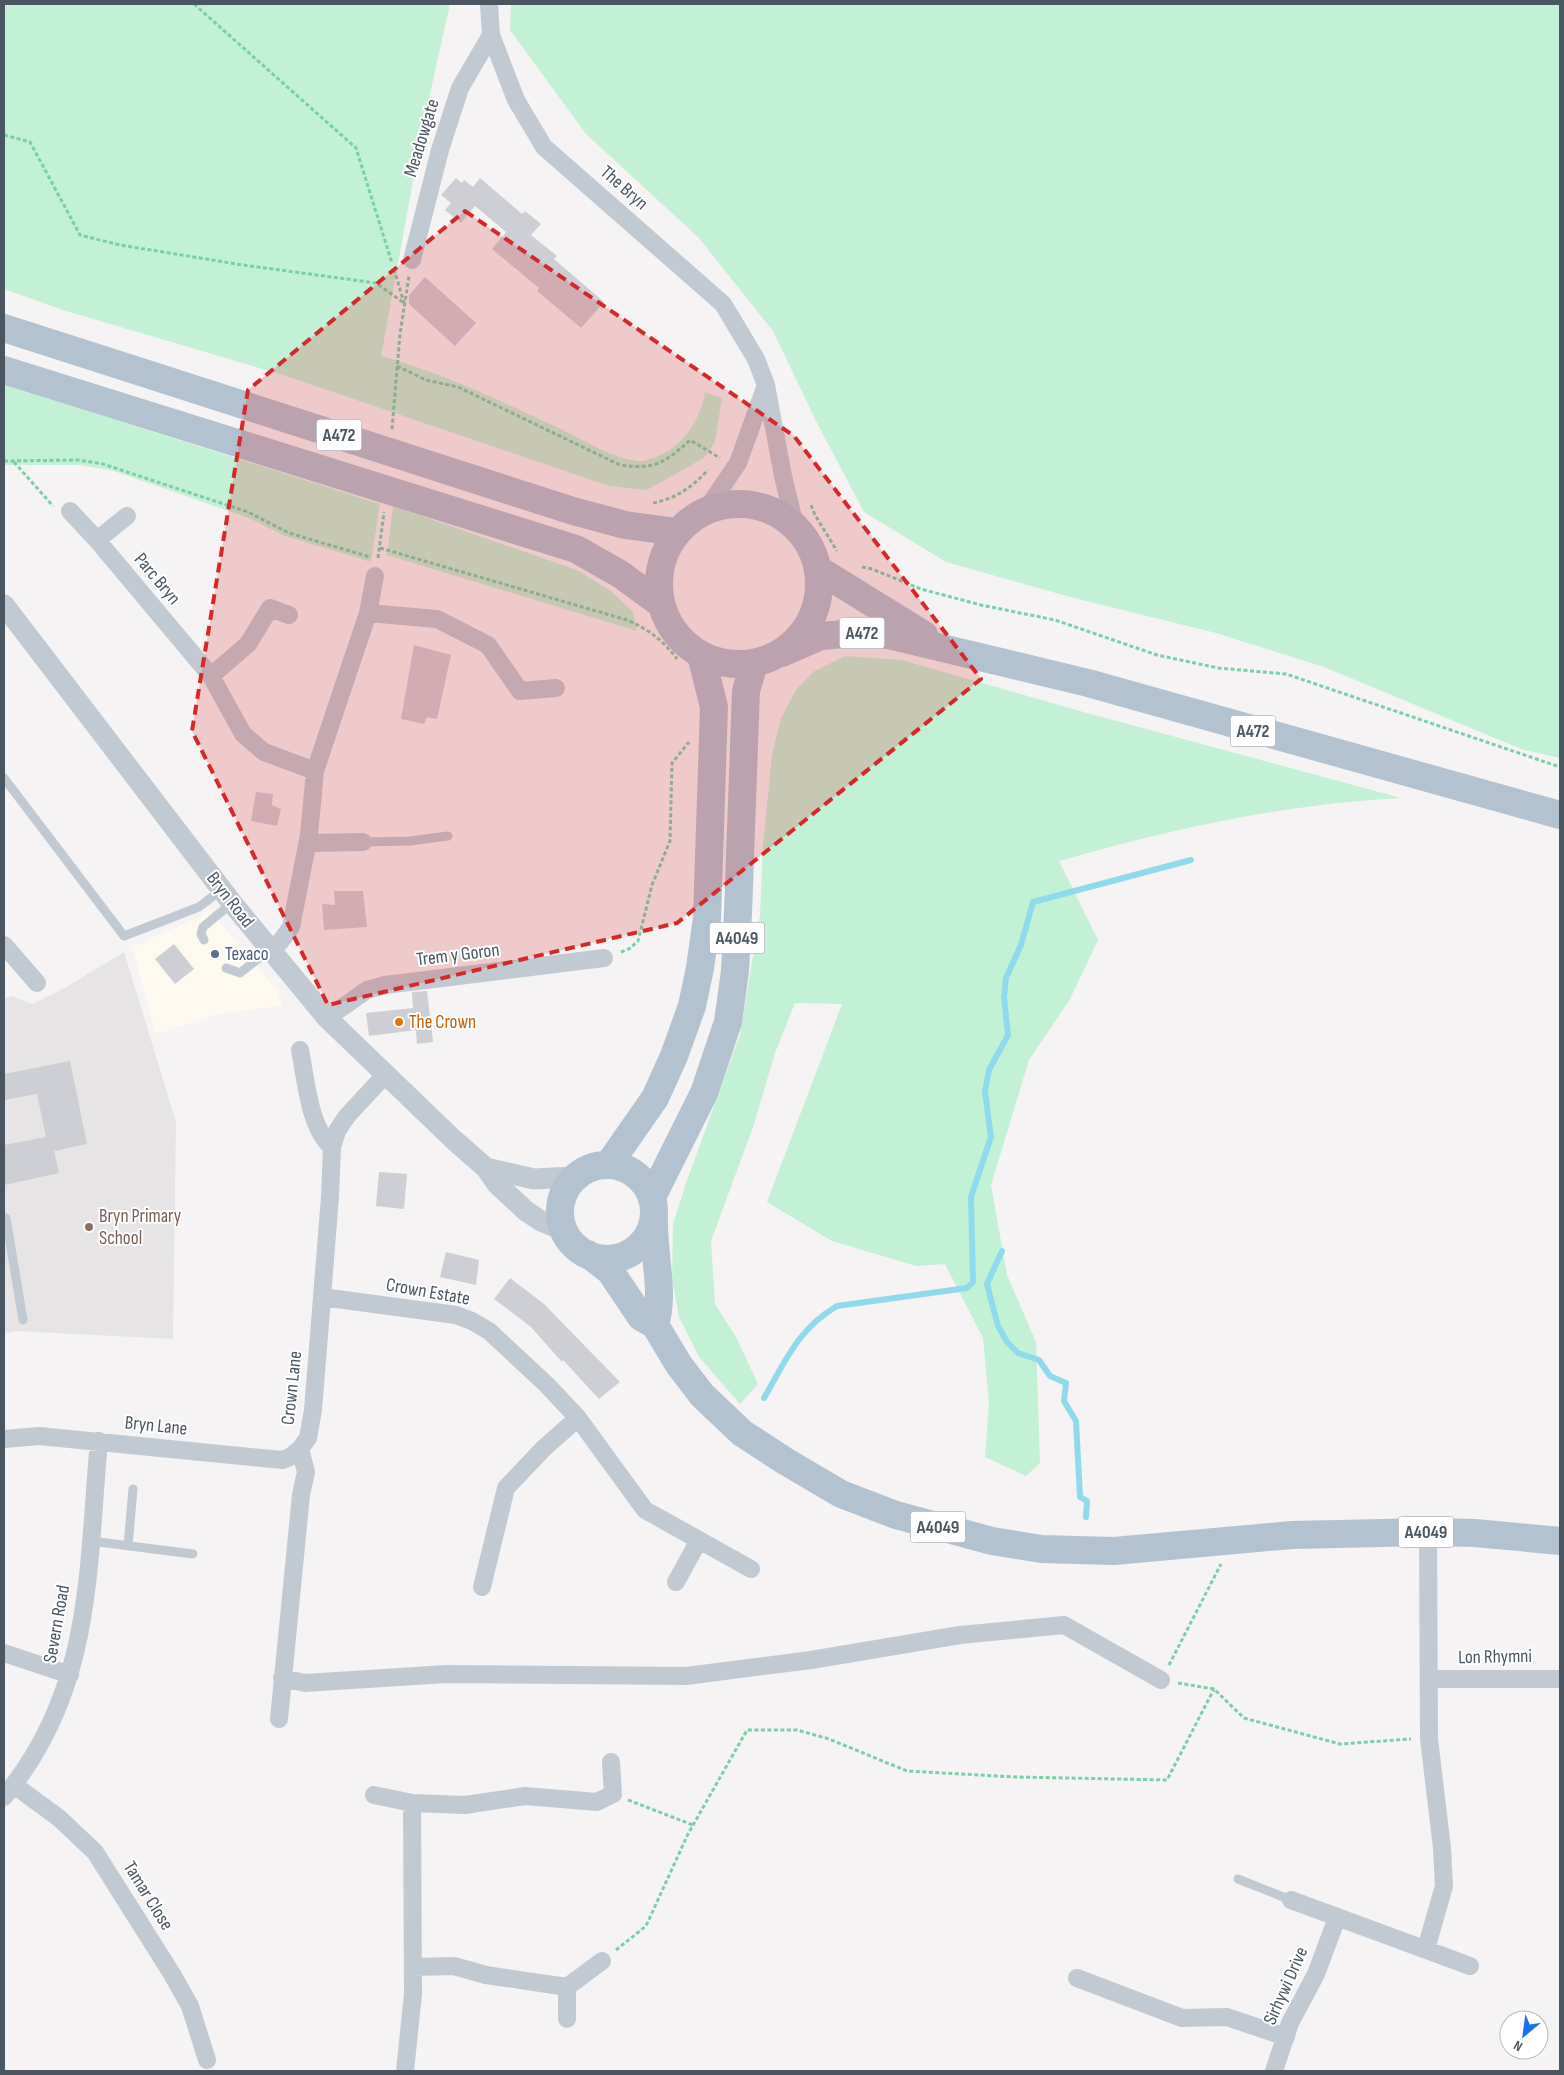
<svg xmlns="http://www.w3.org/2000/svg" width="1564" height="2075" font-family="'Sofia Sans Condensed',sans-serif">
<rect width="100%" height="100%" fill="#f5f3f3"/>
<path fill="#fdf9ef" d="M209,909l69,83 4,14 -63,8 -63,20 -24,-87 68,-30z"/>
<path fill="#e6e4e5" d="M124,952l52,170 -3,217 -157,-8 -12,2v-334l7,-3 21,8 31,-15z"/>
<path fill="#c3f1d5" d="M4,4h446l-25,112 -44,240c63,17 121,46 180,73 25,12 50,29 78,32 4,1 10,-2 14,-3 28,-9 48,-38 52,-66l17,6 -7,44 -11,16 -57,32 -38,-4 -323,-110 -223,-66 -59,-21z
M511,4h1049v754l-39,-9 -197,-82 -108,-34 -142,-35 -128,-36 -82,-50 -47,-89 -44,-92 -75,-94 -112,-103 -76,-104z
M4,384l376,120 -9,58 -86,-26 -36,-18 -135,-47 -34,-6h-76z
M393,506l184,64 34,21 22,21 4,19 -250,-76z
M845,656l57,4 185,53 314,85c-117,6 -230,31 -342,63l39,79 -28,59 -41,61 -38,125 16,90 29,67 4,121 -14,13 -41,-19 4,-53 -6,-66 -38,-74 -29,2 -84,-25 -65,-39 75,-198 -47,-1 -20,50 -22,74 -42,114 4,63 21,33 22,47 -18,20 -41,-47 -20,-40 -7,-38 1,-55 14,-44 53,-145 20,-120 3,-70 9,-90 9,-37 15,-28 17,-18z"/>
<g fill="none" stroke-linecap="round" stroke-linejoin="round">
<path stroke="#90daee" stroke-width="6" d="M1002,1251l-15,33 11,42 9,16 11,11 21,7 11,16 16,7 -2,18 12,20 4,76 7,4 -1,16
M764,1398c22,-38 34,-69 73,-92l130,-18 6,-6 -2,-85 20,-60 -6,-45 4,-22 19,-35 -4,-38 2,-19 15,-33 12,-43 158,-42"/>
</g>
<path fill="#cdcfd5" d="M456,178l6,5 2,-3 9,7 7,-9 42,36 3,-3 16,13 -10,11 26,21 -3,3 50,43 -23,26 -44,-37 2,-3 -47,-39 14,-17 -31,-26 -14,17 -16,-13 6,-7 -10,-8z
M425,277l51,46 -21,23 -46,-42v-9z
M414,645l37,10 -14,64 -10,-2 -3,7 -23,-5z
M256,792l17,2 -1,11 9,4 -4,17 -26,-5z
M334,891h29l4,36 -43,3 -2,-26 13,1z
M174,944l20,25 -19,15 -20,-25z
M427,991l6,51 -16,2 -1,-14 -47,6 -3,-23 47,-5 -1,-16z
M70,1061l17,83 -33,7 5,22 -55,12v-40l42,-8 -9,-43 -33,6v-26z
M379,1172l28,2 -3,35 -28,-3z
M446,1252l33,8 -3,25 -36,-8z
M510,1278l34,26 76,78 -21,17 -36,-39 -1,2 -31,-35 -37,-28z"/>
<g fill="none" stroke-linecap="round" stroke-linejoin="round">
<path stroke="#7ad0a6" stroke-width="3" stroke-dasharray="4 2.5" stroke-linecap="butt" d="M194,4l162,144 36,115
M4,135l26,7 50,93 40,10 123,20 133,18 28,20
M394,269l10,34
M397,366l29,14 32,7 162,78c34,5 45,-2 70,-25l30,18
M392,429l8,-95 9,-58
M4,461l75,-1 24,4 145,48 41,21 81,24
M14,462l39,44
M653,503c24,-5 39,-16 55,-33
M811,505l4,10 22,36
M380,548l247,72c21,9 36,20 50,39
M378,558l6,-46
M862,567l10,2 49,20 60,16 74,15 102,35 61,13 68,6 274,93
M621,952l8,-3 9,-8 14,-56 18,-44 2,-78 17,-21
M1169,1665l52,-101
M1178,1683l36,6 30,29 96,26 71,-5
M628,1800l65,25
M616,1950l30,-24 42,-92 59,-104h50l32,9 78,32 109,6 151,3 47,-91"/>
<path stroke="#c1cad2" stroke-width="9" d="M4,778l120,158 75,-29 22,-17
M363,842l47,-1 38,-5
M204,940l-3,-6 2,-7 29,-24
M226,968l14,5 29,-23
M4,1219l2,-1 17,102
M91,1541l102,13
M128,1546l5,-57
M1238,1879l53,21"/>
<path stroke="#c1cad2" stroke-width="18" d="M489,4l2,31 25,65 28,47 179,157 33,55 10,26 17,91 12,49
M412,260l28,-110 20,-62 31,-53
M706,510l32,-47 28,-78
M70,511l27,29 114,136 32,58 21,18 51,19
M97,540l30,-24
M368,613l69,6 51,26 32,46 36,-3
M211,676l37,-32 22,-36 19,7
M308,843l55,-1
M4,945l33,38
M269,950l12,-9 10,-14 18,-92 6,-64 53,-158 7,-37
M327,1018l40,-28 18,-5 219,-27
M300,1050c6,29 9,78 32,97
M322,1297l134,18 16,6 17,10 58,54 31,33 67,92 106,59
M4,1439l35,-3 243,24 8,-3 10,-8
M676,1582l23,-42
M482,1587l24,-99 38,-40 34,-30
M4,1653l66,22
M282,1678l23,5 141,-9 240,2 125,-16 149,-25 104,-10 97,55
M1429,1679h131
M279,1719l22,-224 5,-23 -6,-23 8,-11 5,-28 17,-213 2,-50 5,-16 10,-15 38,-41
M14,1785l45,33 36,34 77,122 18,32 17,54
M374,1795l38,8 1,191 -8,77
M4,1797c89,-107 83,-225 95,-356
M412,1803l53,2 60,-9 72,6 16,-8 -2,-32
M1291,1900l179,66
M1426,1949l18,-63 -2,-38 -13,-109 -1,-207
M413,1967l41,-1 32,9 81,12 35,-26
M1077,1978l105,40 45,-1 59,20
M567,1987v32
M1274,2071l16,-48 26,-49 21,-56"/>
<path stroke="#c1cad2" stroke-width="21" d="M4,605l228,298 95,115 127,122 32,28 11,16 29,27 15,10 22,9
M486,1168l48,11 40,-2"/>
<path stroke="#b3c2d1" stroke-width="28" d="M4,328l569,183 52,14 52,7
M4,370l572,179 44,25 41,30
M659 584a80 80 0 1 1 160 0a80 80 0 1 1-160 0Z
M819,570l105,65
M782,653l39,-17 35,-3 32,2 200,48 472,132
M609,1164l46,-66 19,-42 18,-50 8,-38 7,-50 7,-211 -13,-52
M560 1212a47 47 0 1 1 94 0a47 47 0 1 1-94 0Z
M652,1197l52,-104 24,-71 7,-51 3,-58 8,-222 8,-28
M654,1220c-1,35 11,72 1,105
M588,1254l22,17 31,46 14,8 24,40 23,30 40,38 43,28 56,33 55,21 96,26 49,8 73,2 178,-16 136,-3 47,1 85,8"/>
</g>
<path fill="#d62828" fill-opacity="0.2" stroke="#d62828" stroke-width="4" stroke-dasharray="10 6" stroke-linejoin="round" d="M465,211l329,225 187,243 -304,244 -349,82 -136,-274 56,-341z"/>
<circle fill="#5c6f8a" stroke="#fff" stroke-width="2" cx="215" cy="954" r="5"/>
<circle fill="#e8710a" stroke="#fff" stroke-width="2" cx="399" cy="1022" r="5"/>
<circle fill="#8d6e63" stroke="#fff" stroke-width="2" cx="89" cy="1227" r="5"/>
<g text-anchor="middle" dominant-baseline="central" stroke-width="4" stroke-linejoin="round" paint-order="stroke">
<g fill="#fff" stroke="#808990" stroke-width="1">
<rect x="316.5" y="419.5" width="45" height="31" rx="4"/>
<rect x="839.5" y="617.5" width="45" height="31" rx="4"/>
<rect x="1230.5" y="715.5" width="45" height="31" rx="4"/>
<rect x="709.5" y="922.5" width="55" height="31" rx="4"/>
<rect x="910.5" y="1511.5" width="55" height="31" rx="4"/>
<rect x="1398.5" y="1516.5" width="55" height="31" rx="4"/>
</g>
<g font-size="18" font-weight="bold" fill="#4a5661">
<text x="339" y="435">A472</text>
<text x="862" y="633">A472</text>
<text x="1253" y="731">A472</text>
<text x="737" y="938">A4049</text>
<text x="938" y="1527">A4049</text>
<text x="1426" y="1532">A4049</text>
</g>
<g font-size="19" fill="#4a5661" stroke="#fff">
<text transform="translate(422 138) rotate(-73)">Meadowgate</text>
<text transform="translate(624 188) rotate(41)">The Bryn</text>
<text transform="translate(157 579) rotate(50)">Parc Bryn</text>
<text transform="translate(230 900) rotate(52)">Bryn Road</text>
<text transform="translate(458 955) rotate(-7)">Trem y Goron</text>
<text transform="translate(428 1292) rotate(10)">Crown Estate</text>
<text transform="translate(292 1388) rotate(-84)">Crown Lane</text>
<text transform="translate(156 1426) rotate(6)">Bryn Lane</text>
<text transform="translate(57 1624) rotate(-80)">Severn Road</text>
<text transform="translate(1495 1657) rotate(-1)">Lon Rhymni</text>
<text transform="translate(148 1896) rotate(58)">Tamar Close</text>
<text transform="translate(1286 1986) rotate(-66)">Sirhywi Drive</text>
</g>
<g font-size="19" fill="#4e5e75" stroke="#fff" text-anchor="start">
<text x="225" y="954">Texaco</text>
</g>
<g font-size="19" fill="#c56008" stroke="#fff" text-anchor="start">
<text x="409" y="1022">The Crown</text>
</g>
<g font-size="19" fill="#785e54" stroke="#fff" text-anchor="start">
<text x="99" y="1216">Bryn Primary<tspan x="99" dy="22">School</tspan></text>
</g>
</g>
<rect width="1564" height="2075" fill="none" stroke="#4a5661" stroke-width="10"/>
<g transform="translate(1524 2035) rotate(209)"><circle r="24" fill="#ffffff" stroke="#b7bbc0"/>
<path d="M0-4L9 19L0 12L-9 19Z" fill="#1a73e8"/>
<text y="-8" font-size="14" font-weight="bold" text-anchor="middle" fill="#4a5661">N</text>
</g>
</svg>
